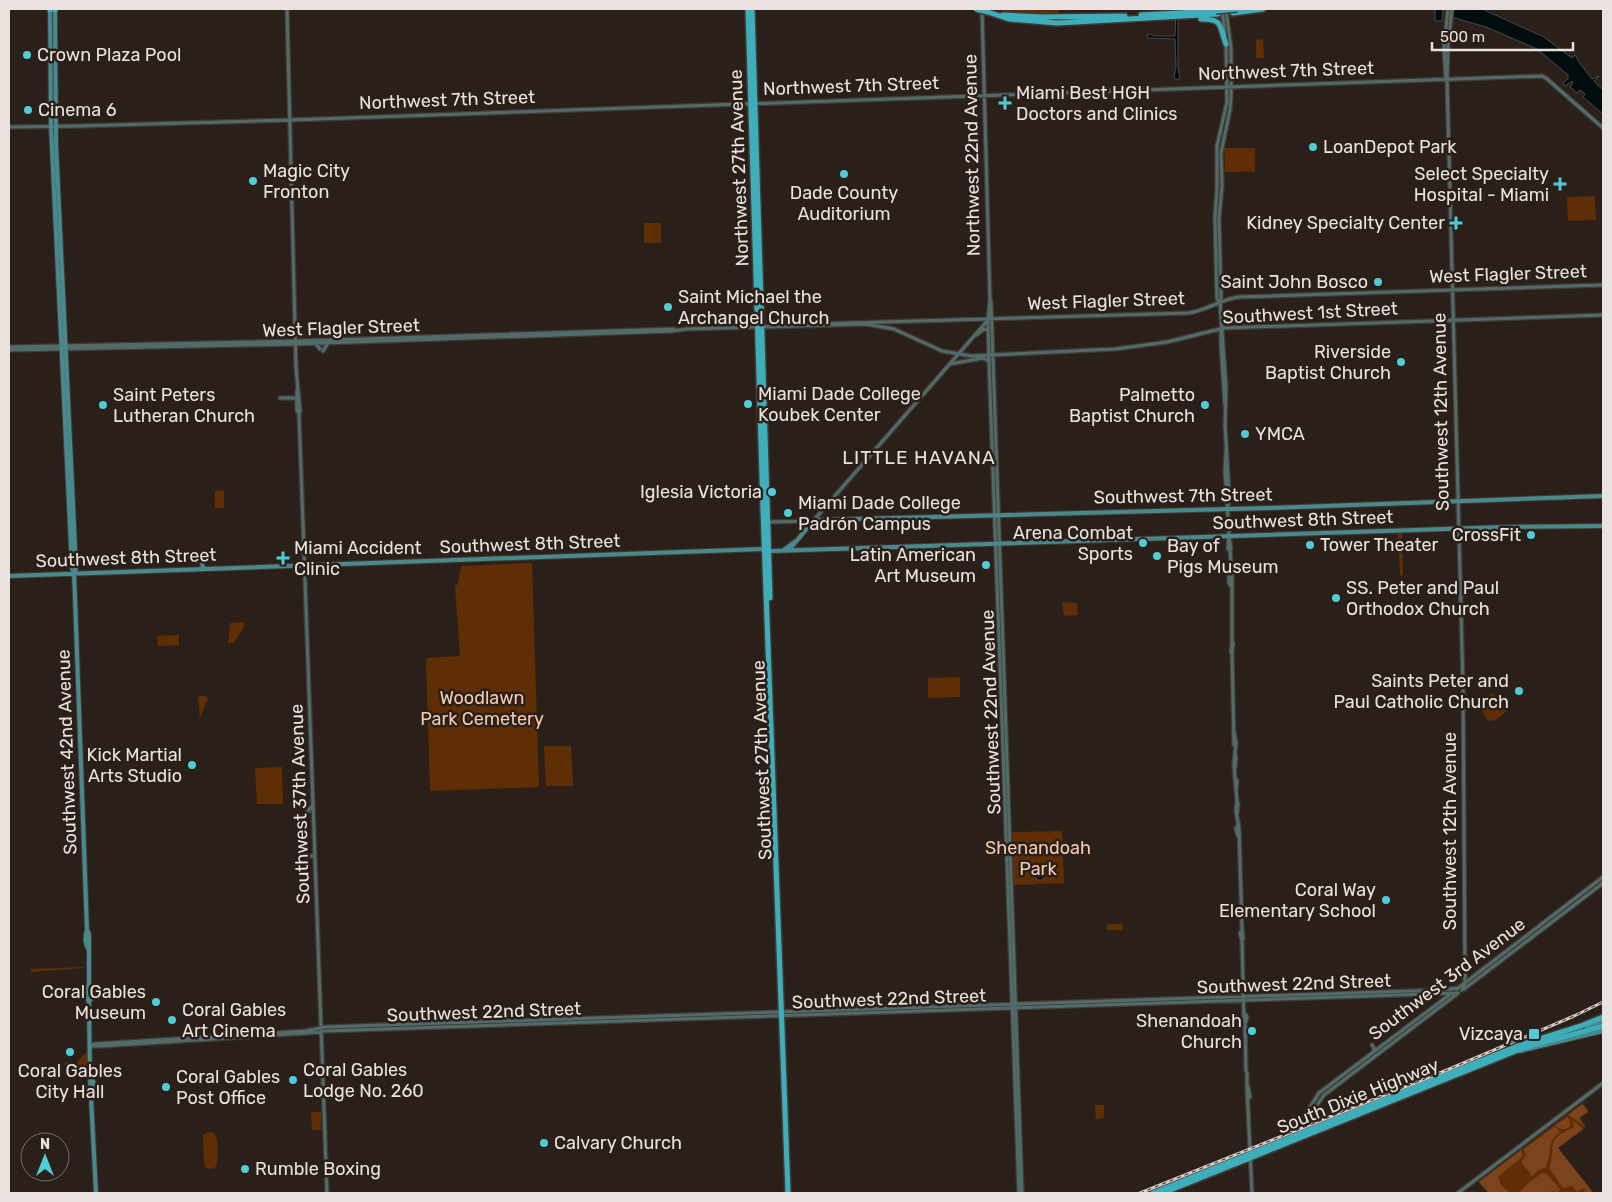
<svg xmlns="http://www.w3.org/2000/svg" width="1612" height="1202" font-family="Rubik,sans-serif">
<rect width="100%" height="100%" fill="#2b2019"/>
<path fill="#5f2e05" d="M1059,9l-1,5h-1l-36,-1 -22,-3z
M1263,39l1,19h-8v-18z
M1224,148h31v24l-14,-1 -1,1h-15z
M1595,196l1,24 -28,1 -1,-24z
M644,223h17v20h-17z
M224,490v18h-9v-17z
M1398,533h4l1,41 -1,2 -2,-1z
M532,563l7,224 -109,4 -4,-131 2,-2 32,-2 -5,-70 3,-2 3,-18z
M1062,602l15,1 1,12 -14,1z
M244,622v5l-10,16h-6l2,-20z
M179,635v10l-21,1 -1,-10z
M960,677v20l-32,1v-20z
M1493,693l14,18c-8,6 -17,17 -23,4 -2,-4 -4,-7 -4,-12z
M200,696h6l2,2 -8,20 -2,-20z
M544,746h27l2,40h-27z
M282,767l1,37h-26l-2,-36z
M1062,831l2,52 -50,2 -2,-53z
M1107,924h15l1,6h-16z
M84,967v1l-53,4v-3z
M86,1052l1,1v17l-17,1z
M1583,1103l6,9 -9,6 6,9 -28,21 36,45h-106l-10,-11z
M1095,1105h9v13l-8,1z
M311,1112h10v18h-9z
M208,1132l6,1c5,7 5,27 1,35l-4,1 -5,-1 -2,-4 -1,-26v-3z"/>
<path fill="#7b441d" d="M1582,1104l6,7 -9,7 5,7 -16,-10z
M1568,1117l3,9 -5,3h-6l-5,-4z
M1572,1120l11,9 -25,19 35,45h-11l4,-3 -2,-2 -7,4 -5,-6 -9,2 -14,-20c9,-23 -6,-27 24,-40l1,-3z
M1555,1126l5,6c-15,11 -7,22 -15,36l-7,2 -6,6 -11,-14 5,-7 -2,-6z
M1521,1150l2,6 -25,21 3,8 9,8h-21l-10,-11z
M1542,1173l5,1 13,15 -2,4 -6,-2 -3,2h-30l7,-8z"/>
<path fill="#000c0d" stroke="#464c4c" d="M1176,9h5l-3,13v45l2,11 -3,2 -3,-3 2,-11 -1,-27 -27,-1 -1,-3 2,-1 6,2h20z
M1435,9h47l62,28 28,21 3,-3 6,10 11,14 7,-3 -5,5 9,9v24l-20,-17 2,-3 -5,-4 -3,3 -7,-6 3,-4 -1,-2 -7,5 -2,-3 5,-4v-4l-31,-26 -51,-22 -31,-9 -12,-8 -1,11h-7z
M1036,866h7v14h-6z"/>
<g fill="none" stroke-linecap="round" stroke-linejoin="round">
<defs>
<path id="secondary" d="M287,9l9,359 4,43 -1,2 28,780
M1222,9l3,26
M1452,9l-4,35 -1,36 16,605 2,287v11l-3,7
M982,10l8,290 1,2 31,891
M1226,44l1,58 -10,44v43l-2,28 2,82 3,3 6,86 -1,37 4,67 -1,17
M1446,79l-2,-30 4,-40
M9,127l69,-1 212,-6 1252,-44 4,2 57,50
M990,300l-2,22 1,39 30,832
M1220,302l1,-3 -2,-81 3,-32 -1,-33 9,-43 1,-13v-49l-5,-38
M817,324l371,-11c18,-2 33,-14 51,-16l364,-12
M1221,329v16l4,60
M976,335l8,-6 4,1
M316,344l4,5
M9,347l290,-6 375,-12
M9,350l287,-6 375,-13 16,-2 179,-5 28,5 48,22 29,5 144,-7 52,-7 57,-14 379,-13
M323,351l5,-8
M950,364l33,-6 6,3
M297,390v21l2,2
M280,398h16
M1226,450l-1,22 4,60 -1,17 2,1
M768,522l45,-1 175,-201
M1229,536l2,13 -1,1 2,23v69l1,1 -1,10
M1230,572l-1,1v10l2,3
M1232,642l-1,10 1,1 2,92
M1234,732l2,11 -2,22 3,36 -1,10 3,17 3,101 1,10 -1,1 2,82 1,2 1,47 1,2v15l5,105
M1235,755l1,3 -1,10
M1235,778l2,3 -1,10
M1237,801l1,3 -1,9
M305,815l8,-10
M1238,826l-2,2 2,8
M308,856h7
M1242,931l-2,2 2,7
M1457,989l146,-112
M1464,989l139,-106
M1245,1014l2,3 -2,7
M1372,1045l2,3v4
M90,1046l4,-2 212,-13 19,-4 1116,-37 17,-2
M90,1046h11l206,-13 18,-2 1133,-38
M1248,1087l2,10 -2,2
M1295,1126l10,-8
M1306,1126l3,-9 15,-22 133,-101
M1304,1131l3,-19 12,-19 133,-100
M1458,1193l145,-110"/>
<path id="primary" d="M50,10l1,117 21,441 2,6
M55,10l1,134 20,424 -2,6 1,24 12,332 2,4v52l1,1 1,12 -2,2
M785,549l11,-8
M789,550l24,-29 4,-1 452,-12 334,-12
M202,561l1,8
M9,576l754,-27 9,2 734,-24 97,-1
M87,930c-2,5 -2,14 1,18
M89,986l-2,1 1,13 1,1 1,77 6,115
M1586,1026l17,-5
M1520,1051l83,-20
M68,1065v6l2,2 16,-1 5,-6
M91,1074c3,6 4,18 1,24"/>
<path id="highway" d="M50,9v1
M55,9v1
M748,9l15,501 25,683
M752,9l18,589
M988,12l21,7 48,4 161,-9
M1233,13l30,-4
M1003,15l40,2 82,-1
M1141,15l75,-4
M1201,19c23,0 18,7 25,25
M1153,1193l367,-148 61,-19 22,-9
M1163,1193l360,-145 80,-22"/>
</defs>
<use href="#secondary" stroke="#423a35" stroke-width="5.5"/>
<use href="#primary" stroke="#423a35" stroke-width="6"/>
<use href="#highway" stroke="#423a35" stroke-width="8"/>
<use href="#secondary" stroke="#516b69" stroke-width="3"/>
<use href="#primary" stroke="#49888c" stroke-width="4"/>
<use href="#highway" stroke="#3daeba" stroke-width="5"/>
<defs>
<path id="rail" d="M1140,1193l307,-123 127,-54 29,-14"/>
</defs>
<use href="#rail" stroke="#d6cdc9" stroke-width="3"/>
<use href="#rail" stroke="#2b2019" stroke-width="1" stroke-dasharray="4" stroke-linecap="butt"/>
<defs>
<path id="highway-bridge" d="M976,9l12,3
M1216,11l21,-2"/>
</defs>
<use href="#highway-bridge" stroke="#423a35" stroke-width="8" stroke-linecap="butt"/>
<use href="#highway-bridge" stroke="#3daeba" stroke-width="5"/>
</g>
<g fill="#52cbd8" stroke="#2b2019" stroke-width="2">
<circle cx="27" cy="55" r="5"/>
<path d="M1002.5 95.5h5v5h5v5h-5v5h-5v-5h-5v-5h5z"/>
<circle cx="28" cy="110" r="5"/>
<circle cx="1313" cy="147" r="5"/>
<circle cx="844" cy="174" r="5"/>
<circle cx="253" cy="181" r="5"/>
<path d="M1557.5 176.5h5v5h5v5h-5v5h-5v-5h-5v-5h5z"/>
<path d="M1453.5 215.5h5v5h5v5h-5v5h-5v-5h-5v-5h5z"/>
<circle cx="1378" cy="282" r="5"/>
<circle cx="668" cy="307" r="5"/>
<circle cx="1401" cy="362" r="5"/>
<circle cx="748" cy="404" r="5"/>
<circle cx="103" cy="405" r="5"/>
<circle cx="1205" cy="405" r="5"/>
<circle cx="1245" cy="434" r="5"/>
<circle cx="772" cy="492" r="5"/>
<circle cx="788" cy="513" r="5"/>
<circle cx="1531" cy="535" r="5"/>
<circle cx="1143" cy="543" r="5"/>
<circle cx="1310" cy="545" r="5"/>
<circle cx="1157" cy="556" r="5"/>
<path d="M280.5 550.5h5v5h5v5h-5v5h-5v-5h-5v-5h5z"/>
<circle cx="986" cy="565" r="5"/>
<circle cx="1336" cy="598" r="5"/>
<circle cx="1519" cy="691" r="5"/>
<circle cx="192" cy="765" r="5"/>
<circle cx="1386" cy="900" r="5"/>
<circle cx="156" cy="1002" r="5"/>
<circle cx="172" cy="1020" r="5"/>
<circle cx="1252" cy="1031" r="5"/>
<rect x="1528" y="1028" width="12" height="12" rx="2.5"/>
<circle cx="70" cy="1052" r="5"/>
<circle cx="293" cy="1080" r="5"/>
<circle cx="166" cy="1087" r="5"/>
<circle cx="544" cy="1143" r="5"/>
<circle cx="245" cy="1169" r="5"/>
</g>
<g text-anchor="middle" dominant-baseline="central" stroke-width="5" stroke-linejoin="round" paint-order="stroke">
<g font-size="18" fill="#eae2de" stroke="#2b2019" text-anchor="start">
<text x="37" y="55">Crown Plaza Pool</text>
<text x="1016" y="93">Miami Best HGH<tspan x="1016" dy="21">Doctors and Clinics</tspan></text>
<text x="38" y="110">Cinema 6</text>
<text x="1323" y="147">LoanDepot Park</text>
<text x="263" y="171">Magic City<tspan x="263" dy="21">Fronton</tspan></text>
<text x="1549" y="174" text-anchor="end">Select Specialty<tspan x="1549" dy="21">Hospital - Miami</tspan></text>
<text x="844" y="193" text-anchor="middle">Dade County<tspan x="844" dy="21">Auditorium</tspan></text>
<text x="1445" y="223" text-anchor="end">Kidney Specialty Center</text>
<text x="1368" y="282" text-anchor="end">Saint John Bosco</text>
<text x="678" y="297">Saint Michael the<tspan x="678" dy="21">Archangel Church</tspan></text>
<text x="1391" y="352" text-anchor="end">Riverside<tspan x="1391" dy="21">Baptist Church</tspan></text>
<text x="758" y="394">Miami Dade College<tspan x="758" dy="21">Koubek Center</tspan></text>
<text x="113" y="395">Saint Peters<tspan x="113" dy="21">Lutheran Church</tspan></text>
<text x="1195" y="395" text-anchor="end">Palmetto<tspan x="1195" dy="21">Baptist Church</tspan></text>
<text x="1255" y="434">YMCA</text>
<text x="762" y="492" text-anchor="end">Iglesia Victoria</text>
<text x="798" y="503">Miami Dade College<tspan x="798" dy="21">Padrón Campus</tspan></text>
<text x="1133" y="533" text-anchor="end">Arena Combat<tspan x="1133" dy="21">Sports</tspan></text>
<text x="1521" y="535" text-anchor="end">CrossFit</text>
<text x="1320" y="545">Tower Theater</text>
<text x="1167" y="546">Bay of<tspan x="1167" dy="21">Pigs Museum</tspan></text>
<text x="294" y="548">Miami Accident<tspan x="294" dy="21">Clinic</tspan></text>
<text x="976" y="555" text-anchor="end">Latin American<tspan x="976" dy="21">Art Museum</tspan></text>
<text x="1346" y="588">SS. Peter and Paul<tspan x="1346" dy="21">Orthodox Church</tspan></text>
<text x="1509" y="681" text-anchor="end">Saints Peter and<tspan x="1509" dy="21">Paul Catholic Church</tspan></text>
<text x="182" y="755" text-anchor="end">Kick Martial<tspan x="182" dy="21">Arts Studio</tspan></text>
<text x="1376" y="890" text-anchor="end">Coral Way<tspan x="1376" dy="21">Elementary School</tspan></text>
<text x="146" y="992" text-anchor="end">Coral Gables<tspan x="146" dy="21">Museum</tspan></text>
<text x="182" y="1010">Coral Gables<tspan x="182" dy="21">Art Cinema</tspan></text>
<text x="1242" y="1021" text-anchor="end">Shenandoah<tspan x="1242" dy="21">Church</tspan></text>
<text x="1523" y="1034" text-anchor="end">Vizcaya</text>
<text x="303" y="1070">Coral Gables<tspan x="303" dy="21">Lodge No. 260</tspan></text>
<text x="70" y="1071" text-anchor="middle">Coral Gables<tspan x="70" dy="21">City Hall</tspan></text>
<text x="176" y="1077">Coral Gables<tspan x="176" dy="21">Post Office</tspan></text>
<text x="554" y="1143">Calvary Church</text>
<text x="255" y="1169">Rumble Boxing</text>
</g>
<g font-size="18" fill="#eae2de" stroke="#2b2019">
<text transform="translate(1286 71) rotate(-2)">Northwest 7th Street</text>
<text transform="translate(851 86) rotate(-2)">Northwest 7th Street</text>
<text transform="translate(447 100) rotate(-2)">Northwest 7th Street</text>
<text transform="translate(972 155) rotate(-91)">Northwest 22nd Avenue</text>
<text transform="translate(739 168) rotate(-92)">Northwest 27th Avenue</text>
<text transform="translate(1508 274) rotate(-2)">West Flagler Street</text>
<text transform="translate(1106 301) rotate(-2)">West Flagler Street</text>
<text transform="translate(1310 313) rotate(-3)">Southwest 1st Street</text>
<text transform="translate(341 328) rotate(-2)">West Flagler Street</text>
<text transform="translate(1441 412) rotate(-91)">Southwest 12th Avenue</text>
<text transform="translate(1183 496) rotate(-1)">Southwest 7th Street</text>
<text transform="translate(1303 520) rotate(-2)">Southwest 8th Street</text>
<text transform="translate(530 544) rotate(-2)">Southwest 8th Street</text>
<text transform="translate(126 558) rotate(-2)">Southwest 8th Street</text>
<text transform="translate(991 712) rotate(-92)">Southwest 22nd Avenue</text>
<text transform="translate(67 752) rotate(-92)">Southwest 42nd Avenue</text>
<text transform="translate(762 760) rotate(-92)">Southwest 27th Avenue</text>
<text transform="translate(300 804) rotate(-92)">Southwest 37th Avenue</text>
<text transform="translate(1450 831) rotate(-90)">Southwest 12th Avenue</text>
<text transform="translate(1447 979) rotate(-37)">Southwest 3rd Avenue</text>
<text transform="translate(1294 984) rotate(-2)">Southwest 22nd Street</text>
<text transform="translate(889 999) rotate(-2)">Southwest 22nd Street</text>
<text transform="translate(484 1012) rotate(-2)">Southwest 22nd Street</text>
<text transform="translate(1358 1096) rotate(-22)">South Dixie Highway</text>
</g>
<g font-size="18" fill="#f4cbb2" stroke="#2b2019">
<text x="482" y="698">Woodlawn<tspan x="482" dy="21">Park Cemetery</tspan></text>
<text x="1038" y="848">Shenandoah<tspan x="1038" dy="21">Park</tspan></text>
</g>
<g font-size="19" letter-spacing="1" fill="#eae2de" stroke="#2b2019">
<text x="919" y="457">LITTLE HAVANA</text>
</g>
</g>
<rect width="1612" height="1202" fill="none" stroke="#eae2de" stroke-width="20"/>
<g transform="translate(45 1157)"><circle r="24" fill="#2b2019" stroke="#776e68"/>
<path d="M0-4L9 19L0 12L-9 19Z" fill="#52cbd8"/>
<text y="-8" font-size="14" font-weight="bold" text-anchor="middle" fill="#eae2de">N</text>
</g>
<path d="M1432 42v8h141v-8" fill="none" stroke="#eae2de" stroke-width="2.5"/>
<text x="1440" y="42" font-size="15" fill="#eae2de" stroke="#2b2019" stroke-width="4" paint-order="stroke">500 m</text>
</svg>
